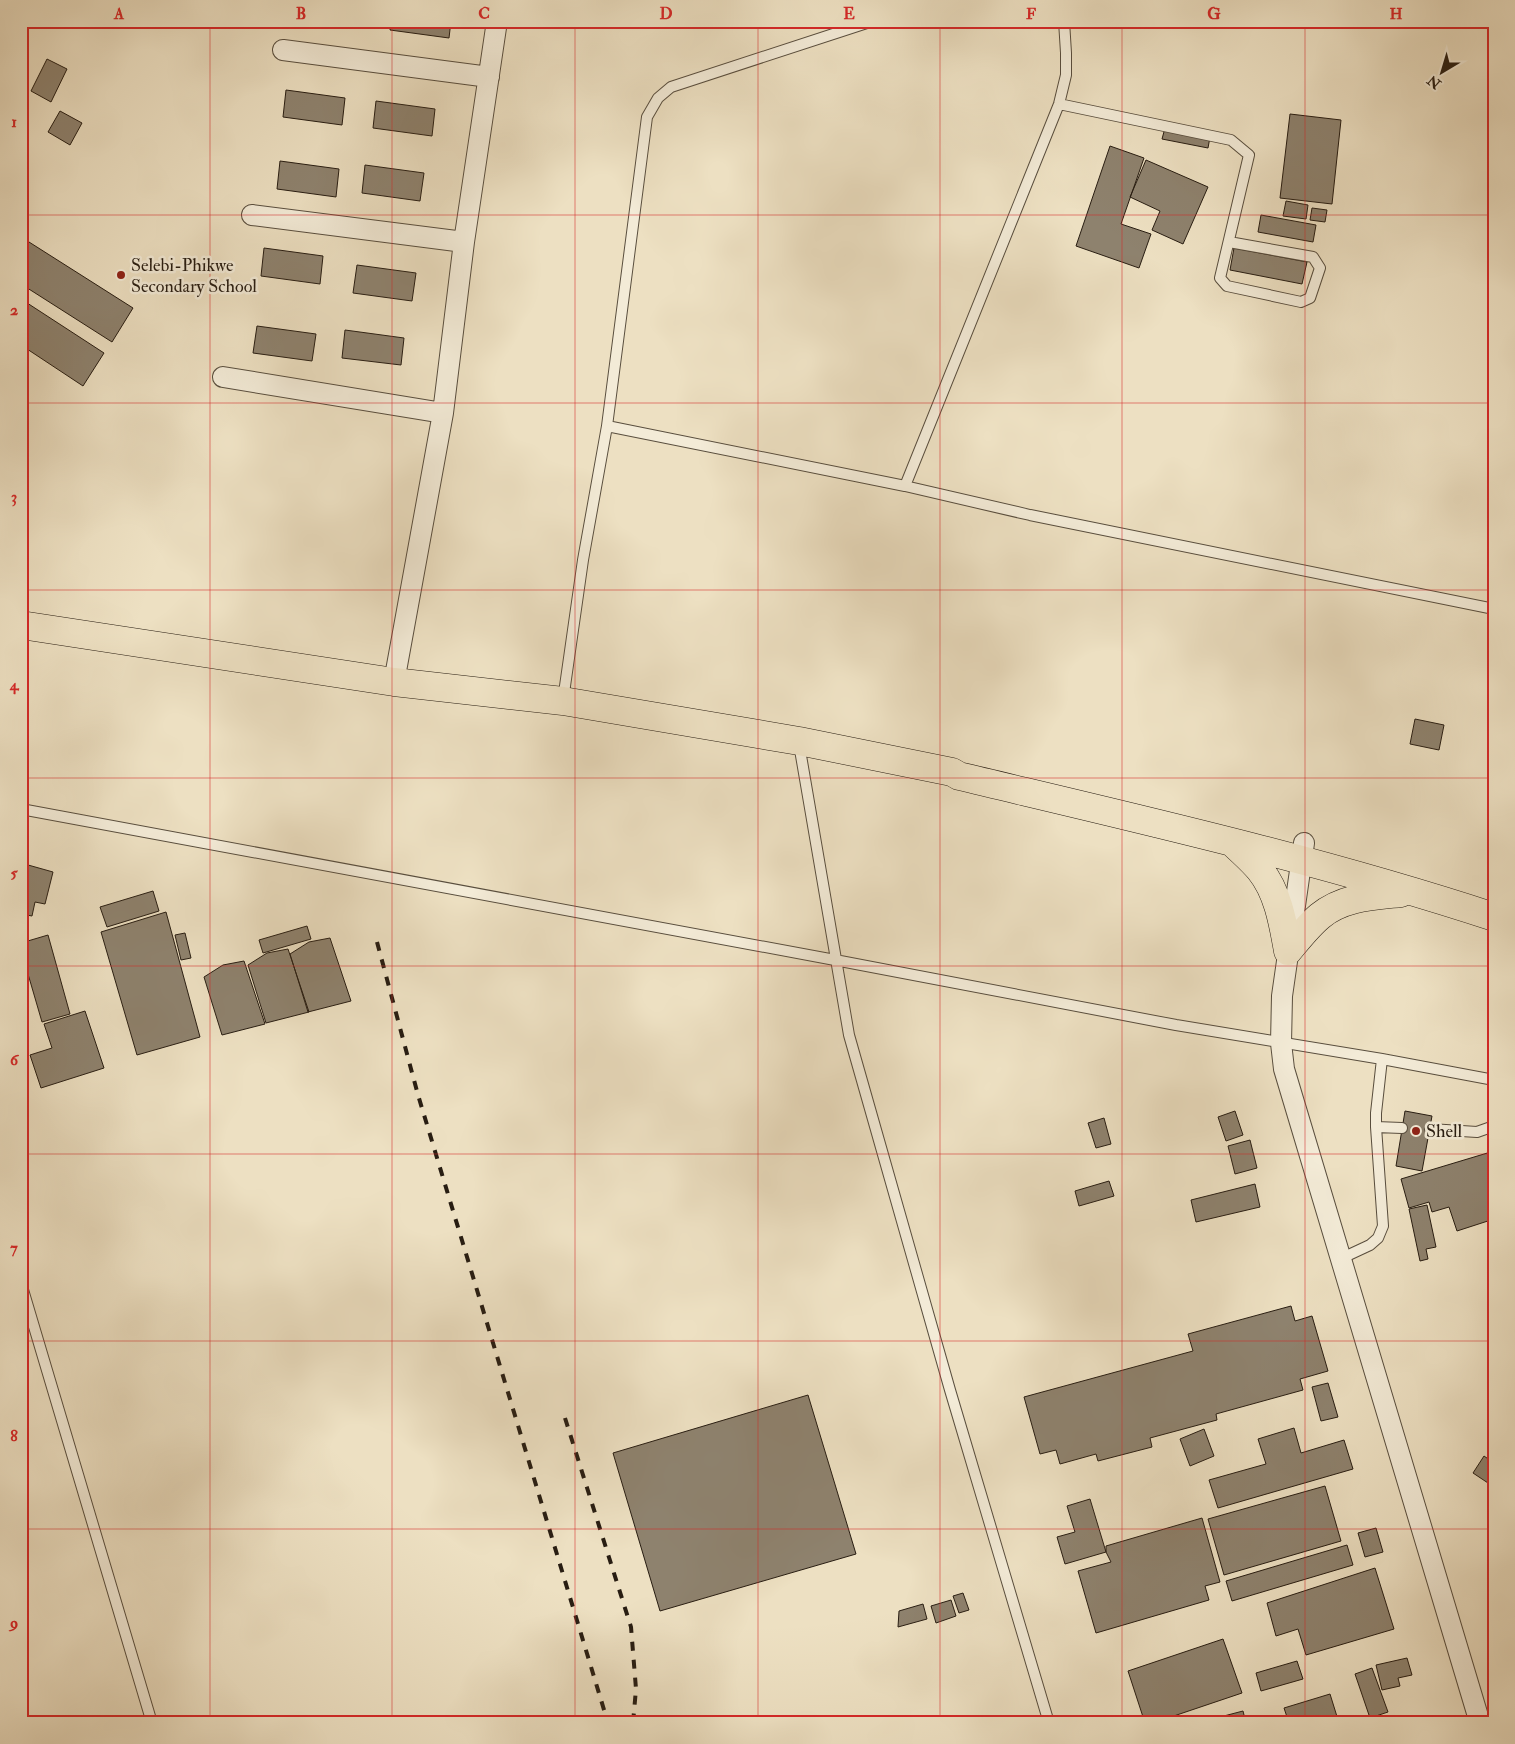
<svg xmlns="http://www.w3.org/2000/svg" width="1515" height="1744" font-family="'IM FELL Double Pica',serif">
<rect width="100%" height="100%" fill="#ede0c2"/>
<filter id="stains"><feTurbulence type="fractalNoise" baseFrequency=".004" numOctaves="4"/><feColorMatrix values="0 0 0 0 .2 0 0 0 0 .09 0 0 0 0 .02 0 0 0 .5 -.17"/></filter>
<radialGradient id="worn" r=".72"><stop offset=".6" stop-color="#630" stop-opacity="0"/><stop offset="1" stop-color="#630" stop-opacity=".3"/></radialGradient>
<path fill="#8e826e" stroke="#281d12" d="M391,21h60l-2,17 -59,-8z
M47,59l20,10 -16,33 -20,-11z
M286,90l59,8 -3,27 -59,-8z
M376,101l59,8 -3,27 -59,-8z
M60,111l22,12 -12,22 -22,-13z
M1290,114l51,6 -9,84 -52,-6z
M1165,128l45,9 -2,11 -46,-9z
M1110,146l34,12 -23,66 30,10 -12,34 -63,-22z
M1146,160l62,27 -25,57 -31,-14 8,-19 -30,-14z
M280,161l59,8 -3,28 -59,-8z
M365,165l59,8 -4,28 -58,-8z
M1286,201l22,4 -2,14 -23,-3z
M1312,208l15,2 -2,12 -15,-2z
M1261,215l55,10 -3,17 -55,-10z
M29,242l104,66 -21,34 -91,-58v-29z
M264,248l59,8 -3,28 -59,-8z
M1234,248l73,14 -5,22 -72,-14z
M357,265l59,8 -4,28 -59,-8z
M21,299l83,54 -21,33 -62,-41z
M257,326l59,8 -4,27 -59,-8z
M345,330l59,8 -3,27 -59,-7z
M1415,719l29,6 -5,25 -29,-6z
M21,863l32,9 -8,32 -10,-2 -3,14 -11,-2z
M153,891l6,20 -52,16 -7,-20z
M166,912l34,125 -63,18 -36,-123z
M307,926l4,13 -48,14 -4,-13z
M185,933l6,25 -10,2 -6,-25z
M48,935l22,79 -28,8 -21,-72v-7z
M330,938l21,63 -43,11 -18,-58 19,-12z
M288,949l21,63 -43,11 -18,-58 19,-12z
M244,961l21,63 -43,11 -18,-58 19,-12z
M85,1011l19,57 -63,20 -11,-33 22,-7 -8,-24z
M1235,1111l8,24 -17,6 -8,-24z
M1405,1111l27,5 -10,55 -26,-5z
M1104,1118l7,26 -15,4 -8,-25z
M1250,1140l7,28 -22,6 -7,-28z
M1494,1151v68l-37,12 -8,-24 -17,5 -3,-10 -20,6 -8,-29z
M1109,1181l5,15 -35,10 -4,-15z
M1255,1184l5,23 -64,15 -5,-22z
M1427,1205l9,42 -10,2 2,10 -8,2 -11,-52z
M1291,1306l4,15 17,-5 16,55 -28,8 3,11 -87,24 1,6 -67,18 2,9 -54,14 -2,-7 -36,10 -4,-14 -16,4 -16,-57 169,-46 -5,-17z
M1328,1383l10,34 -17,4 -9,-34z
M808,1395l48,159 -196,57 -47,-158z
M1294,1428l7,25 43,-13 9,29 -135,39 -9,-28 57,-16 -8,-25z
M1204,1429l10,27 -24,10 -10,-27z
M1484,1456l10,7v24l-21,-14z
M1325,1486l16,55 -117,34 -16,-56z
M1090,1499l16,53 -41,12 -8,-27 18,-5 -8,-26z
M1202,1518l18,64 -15,4 4,14 -113,33 -18,-62 33,-9 -5,-10v-6z
M1376,1528l7,24 -18,5 -7,-24z
M1347,1545l6,20 -121,36 -6,-20z
M1375,1568l19,61 -88,26 -8,-26 -22,7 -9,-33z
M963,1593l6,17 -10,3 -6,-17z
M951,1600l5,16 -20,7 -5,-17z
M923,1604l4,15 -29,8 1,-16z
M1223,1639l19,54 -89,30h-8l-17,-52z
M1407,1658l5,17 -14,3 2,8 -18,4 -6,-25z
M1297,1661l6,18 -42,12 -5,-18z
M1372,1668l16,44 -18,6 -15,-44z
M1330,1694l9,29h-50l-5,-15z
M1243,1711l3,12h-49z"/>
<g fill="none" stroke-linecap="round" stroke-linejoin="round">
<defs>
<path id="service" d="M1059,104l172,36 18,15 -29,123 7,8 74,16 9,-4 10,-30 -7,-11 -84,-15
M607,426l298,60 125,29 464,94
M905,486l154,-382 7,-29v-22l-2,-32
M563,700l20,-140 24,-134 40,-309 11,-19 13,-11 202,-66
M799,744l50,291 101,355 99,333
M21,809l814,151 341,65 206,34 112,21
M1376,1127l26,1
M1430,1129l47,3 17,-6
M1340,1259l30,-14 8,-7 5,-12 -7,-99v-14l6,-54
M21,1283l131,440"/>
<path id="minor" d="M283,50l206,27
M252,215l212,27
M223,377l220,36
M394,682l49,-269 21,-171 33,-221
M1304,843l-22,153 -1,47 3,26 196,654"/>
<path id="primary" d="M21,625l373,57 169,19 236,40 153,31 7,4c180,43 358,83 535,141
M1232,842c9,9 20,18 28,28 18,22 23,53 28,81
M1288,951c10,-12 20,-25 32,-35 23,-19 53,-20 81,-23"/>
</defs>
<use href="#service" stroke="#594e3e" stroke-width="12"/>
<use href="#minor" stroke="#594e3e" stroke-width="22"/>
<use href="#primary" stroke="#281d12" stroke-width="29"/>
<use href="#service" stroke="#f3ebd7" stroke-width="10"/>
<use href="#minor" stroke="#f3ebd7" stroke-width="20"/>
<use href="#primary" stroke="#ede0c2" stroke-width="28"/>
<path stroke="#281d12" stroke-width="4" stroke-dasharray="9 9" stroke-linecap="butt" d="M377,942l41,153 190,628
M565,1418l66,209 5,62 -3,34"/>
</g>
<path fill="none" stroke="#d62828" stroke-width="1" stroke-opacity="0.55" d="M210,21v1702M392,21v1702M575,21v1702M758,21v1702M940,21v1702M1122,21v1702M1305,21v1702M21,215h1473M21,403h1473M21,590h1473M21,778h1473M21,966h1473M21,1154h1473M21,1341h1473M21,1529h1473"/>
<g fill="#8f2418" stroke="#f3ebd7" stroke-width="2">
<circle cx="121" cy="275" r="5"/>
<circle cx="1416" cy="1131" r="5"/>
</g>
<g text-anchor="middle" dominant-baseline="central" stroke-width="5" stroke-linejoin="round" paint-order="stroke">
<g font-size="18" fill="#281d12" stroke="#f3ebd7" text-anchor="start">
<text x="131" y="265">Selebi-Phikwe<tspan x="131" dy="21">Secondary School</tspan></text>
<text x="1426" y="1131">Shell</text>
</g>
</g>
<rect width="1515" height="1744" fill="none" stroke="#ede0c2" stroke-width="55"/>
<g transform="translate(1442 72) rotate(218)" stroke="#f3ebd7" stroke-width="4" paint-order="stroke">
<path d="M0-4L9 19L0 12L-9 19Z" fill="#281d12"/>
<text y="-8" font-size="14" font-weight="bold" text-anchor="middle" fill="#281d12">N</text>
</g>
<rect x="28" y="28" width="1460" height="1688" fill="none" stroke="#d62828" stroke-width="2"/>
<g font-size="16" text-anchor="middle" font-weight="bold" fill="#d62828">
<text x="119" y="19">A</text>
<text x="301" y="19">B</text>
<text x="484" y="19">C</text>
<text x="666" y="19">D</text>
<text x="849" y="19">E</text>
<text x="1031" y="19">F</text>
<text x="1214" y="19">G</text>
<text x="1396" y="19">H</text>
<text x="14" y="127">1</text>
<text x="14" y="315">2</text>
<text x="14" y="502">3</text>
<text x="14" y="690">4</text>
<text x="14" y="878">5</text>
<text x="14" y="1065">6</text>
<text x="14" y="1253">7</text>
<text x="14" y="1441">8</text>
<text x="14" y="1628">9</text>
</g>
<rect width="100%" height="100%" filter="url(#stains)"/>
<rect width="100%" height="100%" fill="url(#worn)"/>
</svg>
